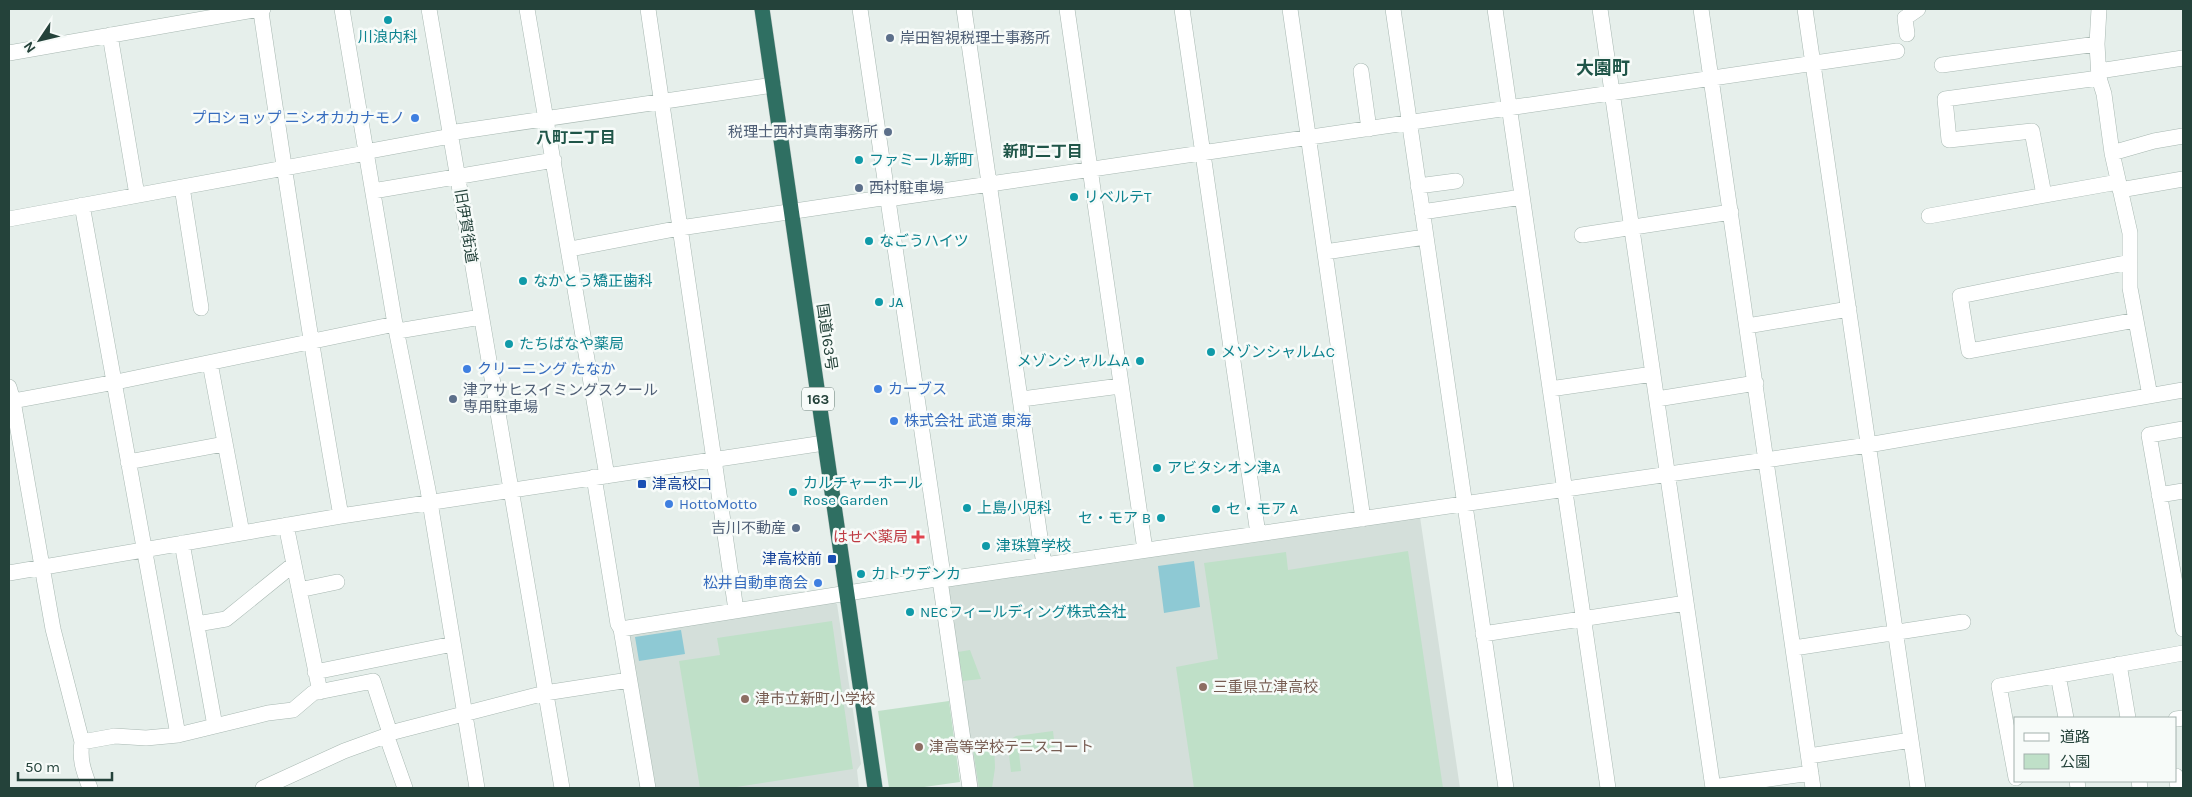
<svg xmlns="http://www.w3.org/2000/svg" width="2192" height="797" font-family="Karla,'Noto Sans JP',sans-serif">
<rect width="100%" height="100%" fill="#e6efeb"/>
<path fill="#d4dfda" d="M1420,517l40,271h-483l-30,-203z
M833,601l4,3 24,160 -4,6 2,18h-206l-26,-153z"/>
<path fill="#bfe0c8" d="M1408,551l35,237h-249l-18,-121 42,-8 -14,-96 82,-11 2,18z
M832,621l21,148 -123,19h-30l-21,-127 41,-6 -3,-17z
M970,650l11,29 -18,2 -5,-29z
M949,701l11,81 -43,6h-28l-11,-77z
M1053,731l2,17 -36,5 2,18 -10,1 -2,-17 2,-16 5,-3z
M994,739l1,29 -3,20h-13l-7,-45z"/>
<path fill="#8ec9d4" d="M1194,561l6,46 -36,6 -6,-47z
M681,630l4,24 -46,7 -4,-24z"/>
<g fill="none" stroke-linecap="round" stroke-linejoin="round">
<defs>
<path id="minor" d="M263,9l-2,3c25,168 50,336 80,504
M342,9l53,315 33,166 49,298
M429,9l133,779
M527,9l80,467
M648,9l88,601
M860,9l83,566 -2,12 29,201
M964,9l80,556
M1067,9l78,541
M1182,9l76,525
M1290,9l73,510
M1393,9l113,779
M1495,9l113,779
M1600,9l113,779
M1701,9l112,779
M1805,9l113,779
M2099,9l-2,35 2,34 5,16 8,59 18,80v55l20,108
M1907,34l-2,-16 13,-9
M110,35l27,160
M9,53l251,-44
M1942,65l155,-21
M1361,71l8,58
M2099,71l84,-13
M2112,153l42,-12 29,-5
M1418,186l38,-5
M182,187l19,121
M2120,190l63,-11
M373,191l181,-31
M2044,195l-12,-64 -83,9 -4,-41 154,-21
M82,205l96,530
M1422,212l100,-15
M1929,216l189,-34
M9,219l357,-66 4,-2 81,-15 5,-4 317,-47
M1582,235l149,-23
M570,249l110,-21 202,-30 6,1 1009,-148
M1325,252l100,-15
M2130,262l-170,34 9,55 167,-31
M1747,326l102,-17
M398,331l83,-14
M210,363l32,170
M9,387l4,14 40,228 29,113c-3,18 2,30 8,46
M1550,389l103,-15
M1022,399l98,-13
M1657,399l99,-16
M13,401l108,-20 274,-57
M2183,429l-34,6 34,194
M128,462l96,-18
M594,477l24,147 3,5 27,159
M2159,495l24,-4
M286,525l34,167
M182,543l33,183
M9,573l332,-57 483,-73
M299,590l38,-8
M197,624l29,-5 68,-55
M621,629l315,-50 5,1 927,-135 315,-55
M1483,634l203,-31
M1794,648l169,-26
M2119,664l9,54
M315,672l138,-28
M2058,675l8,43
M2176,719l7,-1
M390,733l155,-40 84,-13
M82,742l33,-6 31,2 32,-3 90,-22 25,-3 20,-17 60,-12 17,52 -3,4 18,51
M1809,756l102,-16
M2176,776l2,12
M2016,778l-17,-92 184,-33
M2077,781l1,7
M2139,781l1,7
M1713,787l98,-14
M263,788l81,-37 44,-16"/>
<path id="highway" d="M762,9l113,779"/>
</defs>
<use href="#minor" stroke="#a8b8b2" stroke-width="16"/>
<use href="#highway" stroke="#c2cac8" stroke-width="16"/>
<use href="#minor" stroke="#fff" stroke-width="15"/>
<use href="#highway" stroke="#2f6f62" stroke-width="15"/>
</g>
<g fill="#0f9aa8" stroke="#f7fbf9" stroke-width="2">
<circle cx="388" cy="20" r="5"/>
<circle cx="859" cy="160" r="5"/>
<circle cx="1074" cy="197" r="5"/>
<circle cx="869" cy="241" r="5"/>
<circle cx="523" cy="281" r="5"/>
<circle cx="879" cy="302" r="5"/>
<circle cx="509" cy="344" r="5"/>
<circle cx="1211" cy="352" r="5"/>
<circle cx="1140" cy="361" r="5"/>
<circle cx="1157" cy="468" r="5"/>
<circle cx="793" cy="492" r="5"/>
<circle cx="967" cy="508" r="5"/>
<circle cx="1216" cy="509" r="5"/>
<circle cx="1161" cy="518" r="5"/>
<circle cx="986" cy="546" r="5"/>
<circle cx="861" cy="574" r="5"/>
<circle cx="910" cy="612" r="5"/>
</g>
<g fill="#5c6f8a" stroke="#f7fbf9" stroke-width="2">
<circle cx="890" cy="38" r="5"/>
<circle cx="888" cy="132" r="5"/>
<circle cx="859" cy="188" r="5"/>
<circle cx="453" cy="399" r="5"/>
<circle cx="796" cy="528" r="5"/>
</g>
<g fill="#3f7fe0" stroke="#f7fbf9" stroke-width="2">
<circle cx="415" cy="118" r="5"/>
<circle cx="467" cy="369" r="5"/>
<circle cx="878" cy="389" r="5"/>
<circle cx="894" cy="421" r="5"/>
<circle cx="669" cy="504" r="5"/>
<circle cx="818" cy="583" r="5"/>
</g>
<g fill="#1a4fb4" stroke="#f7fbf9" stroke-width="2">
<rect x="637" y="479" width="10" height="10" rx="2.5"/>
<rect x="827" y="554" width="10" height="10" rx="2.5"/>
</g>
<path fill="#e0444e" stroke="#f7fbf9" stroke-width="2" d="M915.5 529.5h5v5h5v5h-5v5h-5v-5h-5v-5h5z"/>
<g fill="#8d6e63" stroke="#f7fbf9" stroke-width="2">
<circle cx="1203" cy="687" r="5"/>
<circle cx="745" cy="699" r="5"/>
<circle cx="919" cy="747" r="5"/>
</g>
<g text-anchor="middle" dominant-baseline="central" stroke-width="5" stroke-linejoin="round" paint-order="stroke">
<rect fill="#f7fbf9" stroke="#637a73" stroke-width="1" x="802" y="387.5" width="32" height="23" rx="4"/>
<g font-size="14" font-weight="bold" fill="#24423a">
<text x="818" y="399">163</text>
</g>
<g font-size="15" fill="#0d838f" stroke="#f7fbf9" text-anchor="start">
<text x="388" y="37" text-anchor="middle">川浪内科</text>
<text x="869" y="160">ファミール新町</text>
<text x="1084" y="197">リベルテT</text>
<text x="879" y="241">なごうハイツ</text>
<text x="533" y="281">なかとう矯正歯科</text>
<text x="889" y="302">JA</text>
<text x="519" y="344">たちばなや薬局</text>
<text x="1221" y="352">メゾンシャルムC</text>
<text x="1130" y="361" text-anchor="end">メゾンシャルムA</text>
<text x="1167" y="468">アビタシオン津A</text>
<text x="803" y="483">カルチャーホール<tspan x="803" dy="17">Rose Garden</tspan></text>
<text x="977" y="508">上島小児科</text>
<text x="1226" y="509">セ・モア A</text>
<text x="1151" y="518" text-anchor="end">セ・モア B</text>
<text x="996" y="546">津珠算学校</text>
<text x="871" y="574">カトウデンカ</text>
<text x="920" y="612">NECフィールディング株式会社</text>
</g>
<g font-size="15" fill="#4e5e75" stroke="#f7fbf9" text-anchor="start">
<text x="900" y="38">岸田智視税理士事務所</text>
<text x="878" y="132" text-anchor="end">税理士西村真南事務所</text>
<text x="869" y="188">西村駐車場</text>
<text x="463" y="390">津アサヒスイミングスクール<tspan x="463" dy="17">専用駐車場</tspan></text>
<text x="786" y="528" text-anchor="end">吉川不動産</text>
</g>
<g font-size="15" fill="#366cbe" stroke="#f7fbf9" text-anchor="start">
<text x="405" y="118" text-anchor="end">プロショップ ニシオカカナモノ</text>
<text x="477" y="369">クリーニング たなか</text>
<text x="888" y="389">カーブス</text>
<text x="904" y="421">株式会社 武道 東海</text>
<text x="679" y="504">HottoMotto</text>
<text x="808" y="583" text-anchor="end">松井自動車商会</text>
</g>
<g font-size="15" fill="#24423a" stroke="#f7fbf9">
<text transform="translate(466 226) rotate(81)">旧伊賀街道</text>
<text transform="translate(827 337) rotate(82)">国道163号</text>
</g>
<g font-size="15" fill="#164399" stroke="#f7fbf9" text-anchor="start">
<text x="652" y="484">津高校口</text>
<text x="822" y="559" text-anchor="end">津高校前</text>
</g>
<g font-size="15" fill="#be3a42" stroke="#f7fbf9" text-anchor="end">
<text x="908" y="537">はせべ薬局</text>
</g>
<g font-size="15" fill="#785e54" stroke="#f7fbf9" text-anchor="start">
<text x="1213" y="687">三重県立津高校</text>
<text x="755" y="699">津市立新町小学校</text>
<text x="929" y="747">津高等学校テニスコート</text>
</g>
<g font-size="16" font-weight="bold" fill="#1f5548" stroke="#f7fbf9">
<text x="576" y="137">八町二丁目</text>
<text x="1043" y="151">新町二丁目</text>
</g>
<g font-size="18" font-weight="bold" fill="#1f5548" stroke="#f7fbf9">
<text x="1603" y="68">大園町</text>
</g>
</g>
<rect width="2192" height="797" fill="none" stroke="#24423a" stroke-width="20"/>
<rect x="2014" y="717" width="162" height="65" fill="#f7fbf9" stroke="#a3b1ad"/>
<rect x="2024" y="733" width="25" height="8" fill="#ffffff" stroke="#a3b1ad"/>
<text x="2060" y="742" font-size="15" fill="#24423a">道路</text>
<rect x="2024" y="754" width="25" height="15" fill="#bfe0c8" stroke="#a3b1ad"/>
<text x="2060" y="767" font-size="15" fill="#24423a">公園</text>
<g transform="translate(40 40) rotate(235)" stroke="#f7fbf9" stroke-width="4" paint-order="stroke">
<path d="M0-4L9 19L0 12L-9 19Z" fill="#24423a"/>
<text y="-8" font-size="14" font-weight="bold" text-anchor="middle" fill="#24423a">N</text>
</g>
<path d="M18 772v8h94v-8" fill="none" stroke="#24423a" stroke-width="2.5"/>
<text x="25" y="772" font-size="15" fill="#24423a" stroke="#f7fbf9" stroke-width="4" paint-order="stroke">50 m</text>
</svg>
